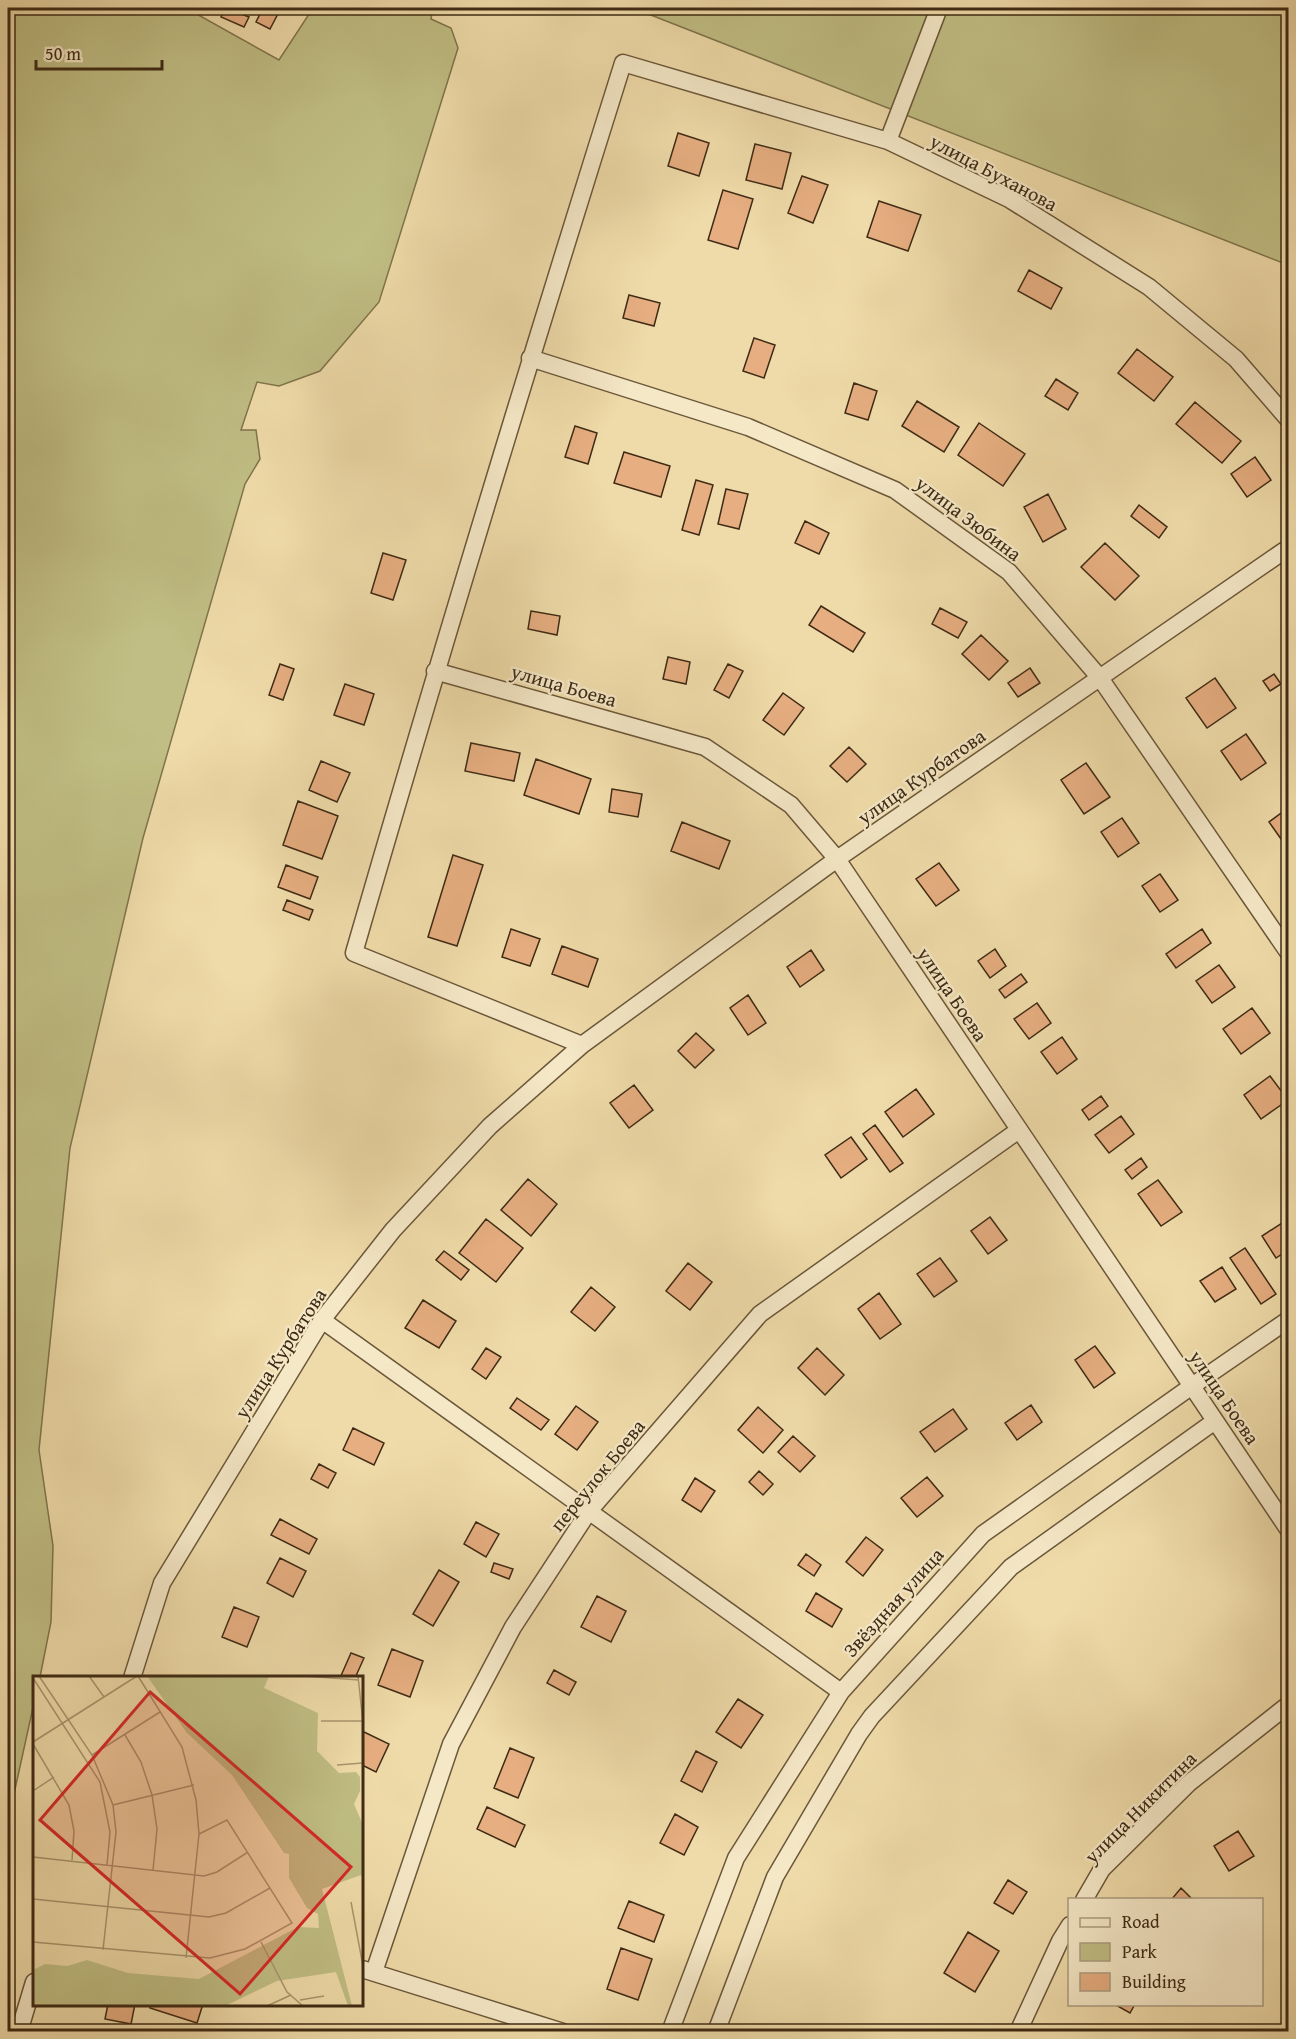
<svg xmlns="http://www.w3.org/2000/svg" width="1296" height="2039" font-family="'Gentium Book Plus',serif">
<rect width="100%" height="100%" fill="#efdba9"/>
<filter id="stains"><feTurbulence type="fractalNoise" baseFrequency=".00333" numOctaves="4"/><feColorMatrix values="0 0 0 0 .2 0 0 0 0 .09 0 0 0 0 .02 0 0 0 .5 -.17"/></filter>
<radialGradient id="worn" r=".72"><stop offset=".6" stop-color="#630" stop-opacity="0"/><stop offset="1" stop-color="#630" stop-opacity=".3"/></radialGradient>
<path fill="#c0be84" stroke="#80744c" stroke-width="1.5" d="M8,8h178l93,52 34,-52h120l-2,11 20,9 7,20 -79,254 -59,69 -41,15 -22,-4 -16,48h15l4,29 -15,25 -102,354 -73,310 -31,302 14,96 -2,76 -11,55 -6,1v25l-26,118z
M633,8h655v257z"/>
<path fill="#e6ae81" stroke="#3f2b15" stroke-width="1.5" d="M226,8l23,9 -5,10 -23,-10z
M263,8h18l-11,21 -14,-7z
M678,133l31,10 -10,33 -31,-10z
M755,144l36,9 -9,36 -36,-9z
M802,176l26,9 -15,38 -25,-10z
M723,190l30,9 -15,50 -30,-9z
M879,201l42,14 -13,36 -41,-14z
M1029,270l33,18 -11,21 -33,-18z
M629,295l31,8 -6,23 -31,-8z
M754,338l21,7 -11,33 -21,-7z
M1137,349l36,28 -19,24 -36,-28z
M1056,379l22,14 -10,17 -23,-14z
M854,383l23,8 -9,29 -23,-7z
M917,401l42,26 -15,25 -42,-26z
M1195,402l46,39 -19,22 -46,-39z
M979,423l46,31 -22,32 -45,-31z
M575,426l22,7 -9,31 -23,-7z
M624,452l46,14 -9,31 -47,-14z
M1255,457l16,23 -24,17 -16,-23z
M696,480l17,5 -14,50 -17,-5z
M726,489l22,5 -9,35 -21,-5z
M1048,494l18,35 -23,13 -19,-35z
M1139,505l28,22 -8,11 -28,-22z
M805,521l24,12 -10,21 -24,-11z
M1105,543l34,33 -24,24 -34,-33z
M383,553l23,7 -13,40 -22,-7z
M821,606l44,27 -12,19 -44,-27z
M940,608l27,14 -9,16 -26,-14z
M531,611l29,5 -3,19 -29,-6z
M981,635l27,26 -19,19 -27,-26z
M668,657l22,5 -4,22 -23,-5z
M280,664l14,5 -11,31 -14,-5z
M728,664l15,7 -14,27 -15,-8z
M1030,668l10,15 -22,14 -10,-14z
M1274,674l7,10 -11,7 -7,-10z
M1215,678l21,30 -29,20 -21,-30z
M345,684l29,10 -10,31 -30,-10z
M783,693l21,15 -20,27 -21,-15z
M1246,734l20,29 -25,17 -20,-29z
M471,743l49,10 -6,28 -49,-10z
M849,747l17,17 -19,18 -17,-16z
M536,759l55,20 -12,35 -55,-19z
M321,761l29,12 -13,29 -28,-12z
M1086,763l24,34 -26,17 -23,-34z
M612,789l30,5 -4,23 -29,-5z
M298,801l40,15 -16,43 -39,-14z
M1288,808v36l-2,2 -17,-24z
M1122,818l17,25 -21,14 -17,-25z
M682,822l48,19 -11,28 -48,-18z
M453,855l30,10 -26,81 -29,-9z
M939,863l20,27 -23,16 -20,-27z
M286,865l32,12 -8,22 -32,-12z
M1160,874l18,26 -18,12 -18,-26z
M287,900l26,10 -4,10 -26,-10z
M511,929l29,10 -10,27 -28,-9z
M1202,929l9,14 -35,25 -10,-14z
M562,946l36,13 -10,28 -36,-13z
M995,949l11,17 -16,12 -12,-17z
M811,950l13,20 -24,17 -13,-20z
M1219,965l16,22 -23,16 -16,-22z
M1021,974l6,8 -22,16 -6,-8z
M748,995l18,28 -18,12 -18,-27z
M1037,1003l14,20 -22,16 -15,-20z
M1252,1008l18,25 -29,21 -18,-25z
M696,1033l18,17 -19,18 -17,-17z
M1062,1037l15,22 -20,15 -16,-22z
M1270,1076l18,24 -27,19 -17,-24z
M634,1085l19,25 -24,18 -19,-25z
M916,1089l18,25 -31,23 -18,-25z
M1101,1096l7,10 -19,14 -7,-10z
M1121,1116l13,18 -25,19 -14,-18z
M875,1125l28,38 -13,9 -27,-38z
M851,1137l16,22 -26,19 -16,-23z
M1141,1158l6,9 -15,12 -7,-9z
M528,1179l29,25 -26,32 -30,-26z
M1158,1180l24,32 -21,14 -23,-32z
M990,1217l17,23 -19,14 -17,-23z
M486,1219l37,29 -27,34 -37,-29z
M1285,1221l3,6v23l-12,8 -14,-22z
M1245,1248l31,46 -15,10 -31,-46z
M444,1251l25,19 -8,10 -25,-20z
M940,1258l17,23 -23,16 -17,-23z
M688,1263l24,19 -22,28 -24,-19z
M1222,1267l14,22 -21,13 -15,-21z
M591,1287l24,20 -20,24 -24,-19z
M879,1293l22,31 -21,15 -22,-30z
M423,1300l33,21 -17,27 -34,-20z
M1095,1346l20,27 -21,15 -19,-28z
M486,1348l15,9 -15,22 -14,-10z
M817,1348l27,27 -19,20 -27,-27z
M517,1398l32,22 -8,10 -31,-22z
M1031,1405l11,17 -25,18 -12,-17z
M576,1406l22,16 -21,28 -22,-16z
M758,1407l25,23 -20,23 -25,-23z
M953,1409l14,20 -32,23 -15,-20z
M353,1428l31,15 -10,22 -31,-15z
M793,1436l22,20 -15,16 -22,-20z
M319,1464l17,9 -8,15 -17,-9z
M759,1471l14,13 -10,11 -14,-13z
M927,1477l16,19 -26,21 -16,-19z
M695,1478l20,13 -14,21 -19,-12z
M280,1519l37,20 -8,15 -38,-19z
M476,1522l23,12 -13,23 -22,-13z
M866,1537l17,13 -20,26 -17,-14z
M806,1554l15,11 -7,11 -16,-11z
M280,1558l26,13 -13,26 -26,-14z
M494,1563l19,6 -4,10 -18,-7z
M439,1570l20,12 -26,44 -20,-12z
M816,1593l26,16 -10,18 -26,-16z
M597,1596l29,15 -15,31 -30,-15z
M234,1607l25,10 -12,30 -25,-10z
M392,1649l31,12 -13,36 -32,-12z
M351,1653l13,5 -9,20h-15z
M554,1670l22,12 -7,13 -22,-12z
M738,1699l25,16 -22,33 -25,-16z
M362,1731l27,13 -13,28 -14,-7z
M510,1748l24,10 -16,40 -24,-10z
M696,1751l21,11 -15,30 -21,-11z
M487,1807l38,18 -10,22 -38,-18z
M675,1814l23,13 -14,28 -24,-12z
M1238,1831l16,25 -25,15 -15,-25z
M1008,1880l19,12 -14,22 -19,-11z
M1181,1888l12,12h-22z
M629,1901l35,14 -10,27 -36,-14z
M968,1932l31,19 -24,41 -31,-19z
M621,1948l31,11 -14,41 -31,-11z
M108,2004h27l-4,20 -26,-5z
M151,2004h52l-6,19 -47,-15z
M1114,2004h21l-5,9z
M1283,2022l5,3v7h-11z"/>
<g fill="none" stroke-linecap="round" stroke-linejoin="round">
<defs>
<path id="minor" d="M888,141l51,-133
M530,358l218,69 147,63 114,82 91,106 188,274
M435,671l270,76 86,58 46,54 451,670
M582,1045l-228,-92c86,-298 176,-594 269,-890l265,78 121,58 140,88 87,72 52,60
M322,1320l519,372
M132,1678l30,-95 160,-263 71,-90 97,-104 92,-81 255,-186 451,-311
M1084,1900l18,-31 87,-86 99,-78
M362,1969l201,63
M374,1972l77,-228 62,-117 76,-116 171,-197 259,-184
M19,2032l15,-50
M670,2032l66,-174 105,-166 142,-158 209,-148 96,-66
M716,2032l59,-155 84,-143 13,-18 139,-149 204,-146
M1018,2032l42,-91 10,-16"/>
</defs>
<use href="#minor" stroke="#6b573a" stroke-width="19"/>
<use href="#minor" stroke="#f5e8c7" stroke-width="16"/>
</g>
<g text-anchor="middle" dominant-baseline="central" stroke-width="4.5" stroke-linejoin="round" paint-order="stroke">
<g font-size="20" fill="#3f2b15" stroke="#f5e8c7">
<text transform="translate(994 172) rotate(28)">улица Буханова</text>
<text transform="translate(969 518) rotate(37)">улица Зюбина</text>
<text transform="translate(564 685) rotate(16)">улица Боева</text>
<text transform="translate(921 776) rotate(-35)">улица Курбатова</text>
<text transform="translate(953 994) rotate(56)">улица Боева</text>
<text transform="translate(280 1353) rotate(-57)">улица Курбатова</text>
<text transform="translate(1225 1397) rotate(56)">улица Боева</text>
<text transform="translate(597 1475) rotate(-51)">переулок Боева</text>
<text transform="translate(893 1602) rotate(-48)">Звёздная улица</text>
<text transform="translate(1140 1807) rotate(-45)">улица Никитина</text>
</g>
</g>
<g transform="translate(33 1676)">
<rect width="330" height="330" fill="#efdba9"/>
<path d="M114,0h122l-5,12 54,25 -1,38 22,22 17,-1 4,5v14l-6,13 9,21v55l-2,-5 -39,14 30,117h-4l-12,-34 -59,9 -52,25h-192v-36l12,-6 22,2 20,-6 41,13 71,6 99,-52 21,1 -1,-14 -11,-6 -18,-30v-24l-5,-1 -52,-78 -45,-42z" fill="#c0be84"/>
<path fill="none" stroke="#a9956e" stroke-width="1.5" d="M6,0l53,79 21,50 3,27 -13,118M56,0l15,21M105,0l44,71 14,53 3,34 -13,124M271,0l55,4M325,0l5,47M0,2l67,104 10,50 -3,33M288,45h42M92,59l16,27 11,33 5,34 -4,41M0,66l104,-66M0,68l36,61 5,26 -2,29M59,79l68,-43M304,89l26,-2M0,115l21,-14M80,129l81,-20M0,181l171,19 13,-4 31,-20M0,223l176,18 17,-4 44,-25M318,226l12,64M0,266l177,16 35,-9 47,-26 -65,-103 -28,14M228,266l26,50 16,14M267,324l24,-4M234,330l24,-11"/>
<path fill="#d62828" fill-opacity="0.15" stroke="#d62828" stroke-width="3" d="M117,16l201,175 -111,127 -200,-174z"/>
<rect width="330" height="330" fill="none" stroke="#3f2b15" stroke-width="3"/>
</g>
<rect width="1296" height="2039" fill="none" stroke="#efdba9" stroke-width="30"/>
<rect x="9" y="9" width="1278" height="2021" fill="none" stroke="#3f2b15" stroke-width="3"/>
<rect x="15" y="15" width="1266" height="2009" fill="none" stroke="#3f2b15" stroke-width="1.5"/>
<rect x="1068" y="1898" width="195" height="108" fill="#f5e8c7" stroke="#ac9c80" stroke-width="1.5"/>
<rect x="1080" y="1918" width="30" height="9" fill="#f5e8c7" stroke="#ac9c80" stroke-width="1.5"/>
<text x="1122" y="1928" font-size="18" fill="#3f2b15">Road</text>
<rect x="1080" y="1943" width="30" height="18" fill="#c0be84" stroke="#ac9c80" stroke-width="1.5"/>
<text x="1122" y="1958" font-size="18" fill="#3f2b15">Park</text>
<rect x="1080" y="1973" width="30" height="18" fill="#e6ae81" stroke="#ac9c80" stroke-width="1.5"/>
<text x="1122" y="1988" font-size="18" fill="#3f2b15">Building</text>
<path d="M36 60v9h126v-9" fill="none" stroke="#3f2b15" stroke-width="3"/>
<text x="45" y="60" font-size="18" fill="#3f2b15" stroke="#f5e8c7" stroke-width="4.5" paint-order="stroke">50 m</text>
<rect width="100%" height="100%" filter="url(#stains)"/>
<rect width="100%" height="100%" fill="url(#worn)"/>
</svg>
